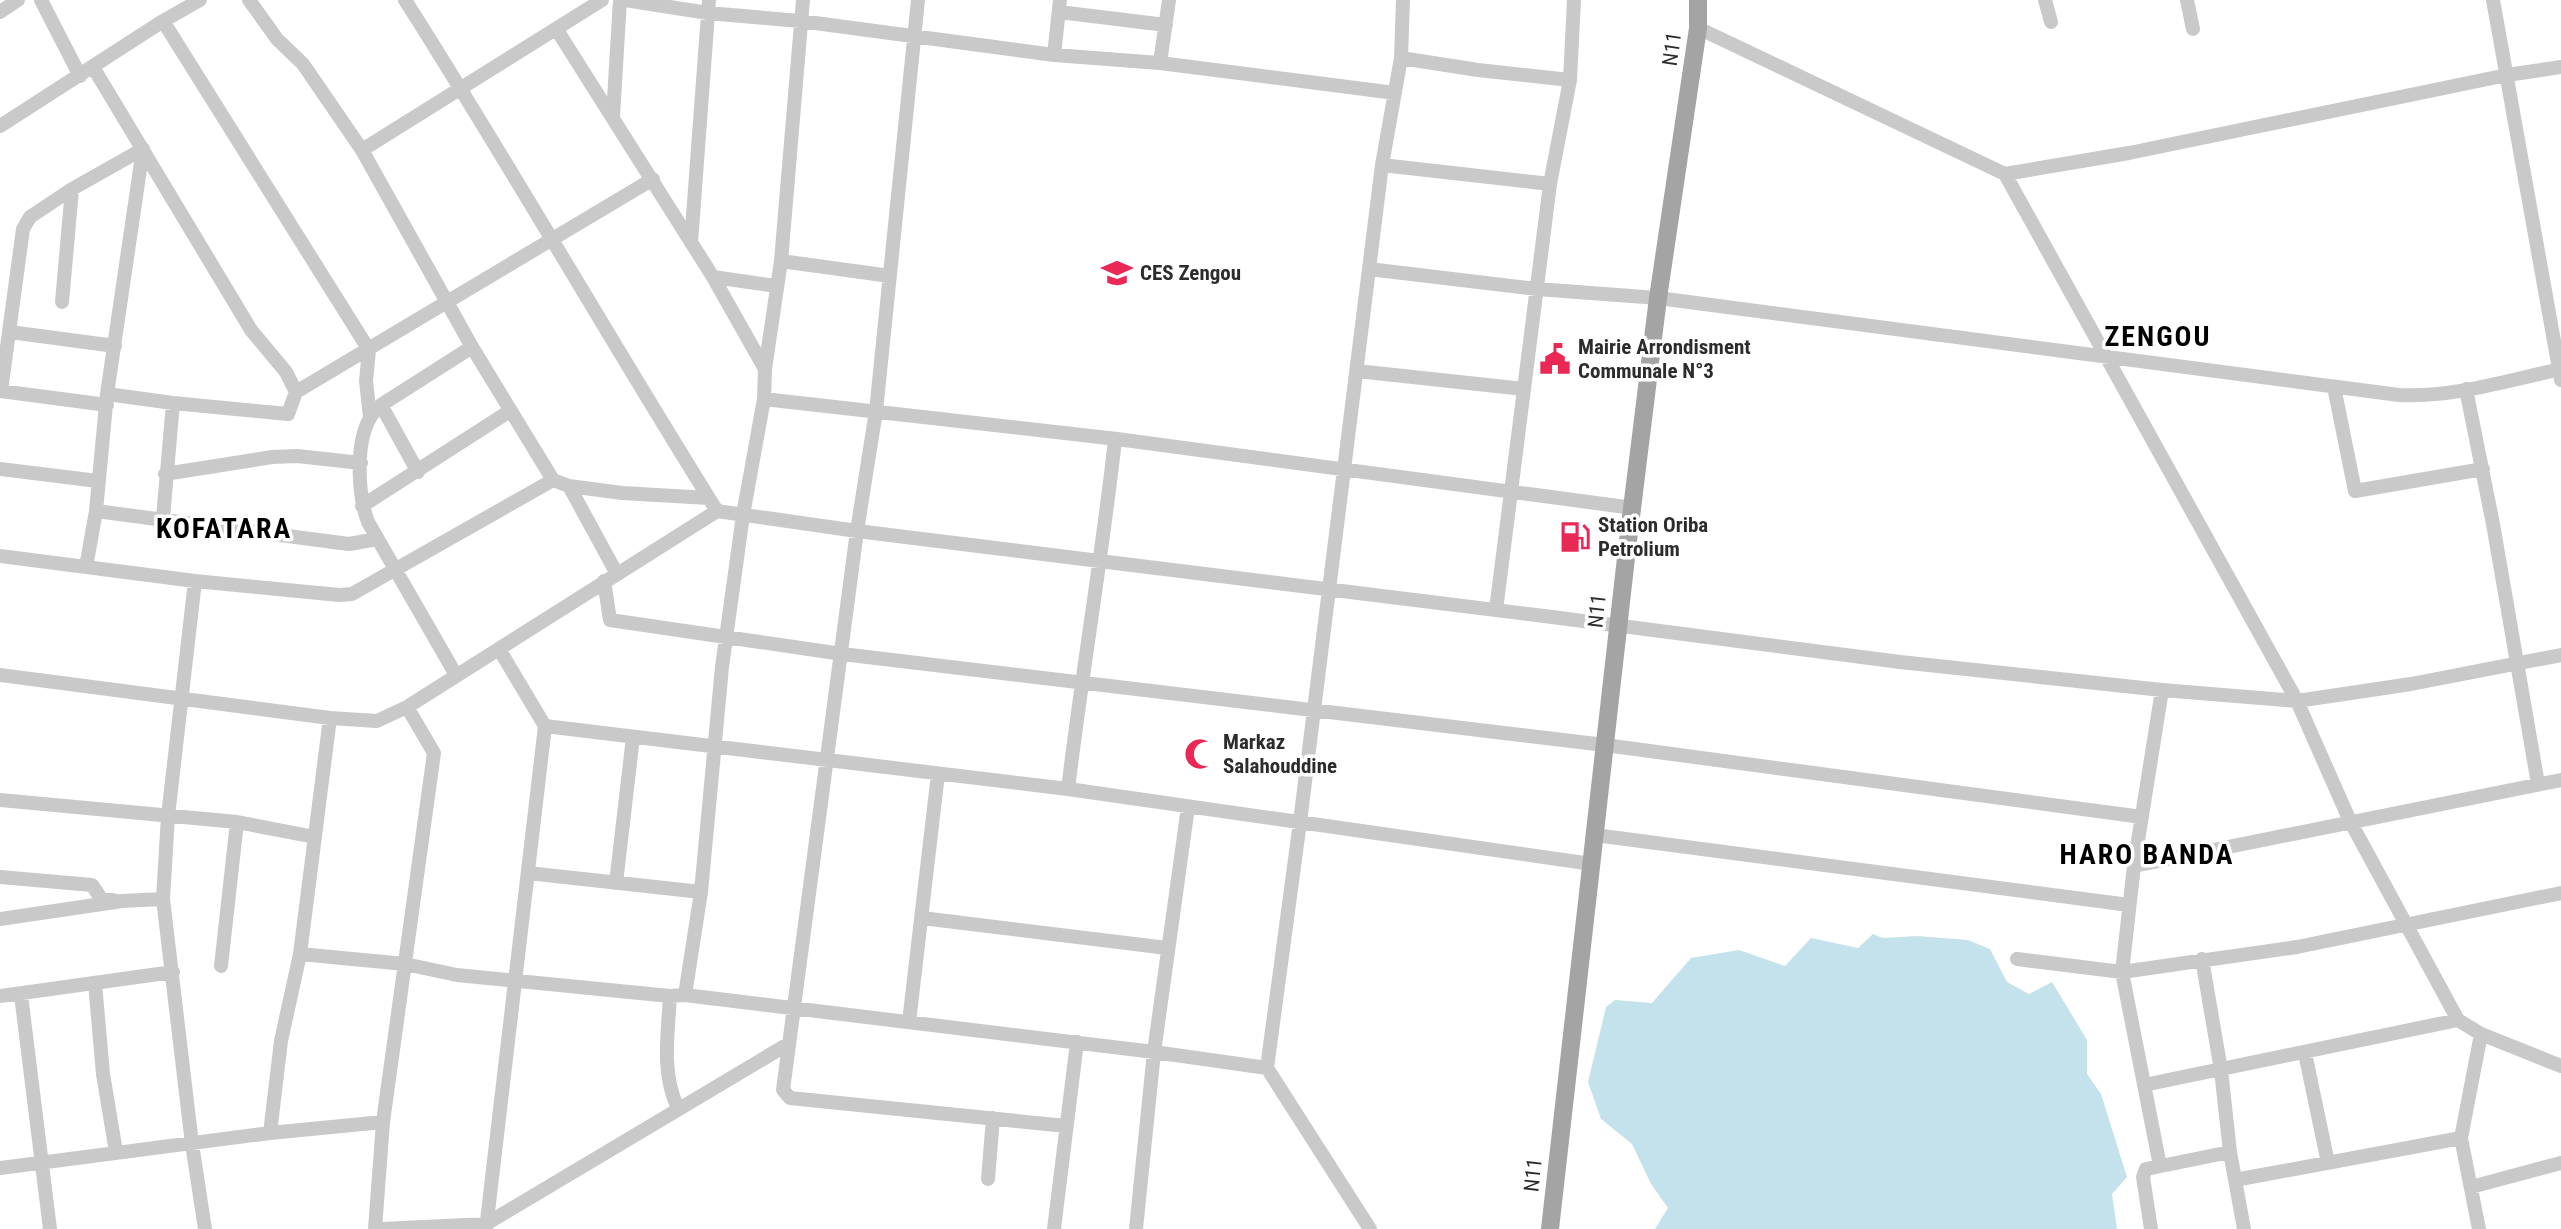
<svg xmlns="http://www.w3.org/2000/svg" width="2561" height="1229" font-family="'Roboto Condensed',sans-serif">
<rect width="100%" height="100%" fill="#fff"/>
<path fill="#c4e2eb" d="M1873,934l10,4 34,-2 51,4 22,9 17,33 22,12 23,-12 35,58v34l14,20 26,83 -15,17 5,35h-462l13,-21 -17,-24 -19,-40 -31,-25 -13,-37 18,-75 9,-7 37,3 39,-45 48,-8 46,16 26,-28 47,10z"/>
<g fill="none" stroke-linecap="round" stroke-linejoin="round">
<path stroke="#c9c9c9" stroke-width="14" d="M41,0l39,76
M249,0l28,39 26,25 59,86 110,197 81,133 16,6 48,88
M405,0c107,168 206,342 312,511
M625,0l83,13 92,8 254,34 106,8 235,30
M918,0l-42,411 -19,120 -74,559 7,8 276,28
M2045,0l6,22
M2187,0l6,29
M2493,0l68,380
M0,12l18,-12
M1059,12l107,13
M163,21l206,329 -3,31 4,36
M1698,28l307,146 292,527 53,120 108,199 23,14 80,32
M557,30l156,247 52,92
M1054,55l6,-55
M1401,58l77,12 92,10
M1160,63l9,-63
M93,67l158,263 35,42 10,20
M613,116l7,-116
M0,126l163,-105 37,-21
M362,150l240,-150
M1382,165l168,19
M2005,174l124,-21 378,-78 54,-8
M691,243l18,-243
M781,261l109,15
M1369,269l168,20 121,9 741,97c54,3 110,-15 162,-26
M713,277l63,9
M62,302l10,-113
M10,332l105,14
M1357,371l167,18
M2334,387l21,104 128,-22
M2466,389l27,135 45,260
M0,391l107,14
M1,391l22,-162 7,-12 42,-28 71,-40
M107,394l66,9 115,11 8,-22 357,-213
M764,399l353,40 516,69
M381,405l37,67
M0,469l98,12
M165,474l107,-17 25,-1 64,7
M569,486l53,7 87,5
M362,506l148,-95
M96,511l253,33 28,-5
M163,518l10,-115
M0,556l195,25 144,14 13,-1 201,-114
M86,567l10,-56 11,-117 36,-245
M195,581l-27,235 -5,83 29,245 13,85
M604,581l6,39 232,34 763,91 537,72
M1496,610l54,-426 20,-104 4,-80
M0,675l330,43 47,3 30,-14 310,-196 140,20 695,86 348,45 262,28 135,11 114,-17 150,-29
M456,675l-88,-153c-10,-27 -13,-78 2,-104 2,-5 7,-9 11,-13l91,-58
M545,726l523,63 524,75
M1068,789c14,-116 34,-232 47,-349
M0,800l237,22 78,15
M1595,835l534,70
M2134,866l427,-86
M528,873l173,19
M0,877l92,8 10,15h11
M616,883l17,-146
M922,918l245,30
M0,919l122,-18 41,-2
M300,954l105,10 52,11 213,21 15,-1 469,57 113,16
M2017,959l105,13 175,-25 264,-54
M2202,959l19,111 9,82 14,77
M221,966l16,-144
M95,983l8,91 13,78
M21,995l29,234
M685,995l16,-103 21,-225 21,-152 21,-116 1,-30 16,-108 22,-261
M0,996l173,-24
M670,996c-2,37 -9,78 8,112
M909,1022l29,-248
M2305,1053l23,110
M2144,1085l314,-65
M270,1133l11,-92 19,-87 30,-236
M2160,1166l-38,-194 12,-106 28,-176
M0,1168l270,-35 113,-11
M988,1179l5,-61
M2235,1180l226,-42
M2471,1187l90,-24
M375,1229l8,-107 51,-369 -27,-46
M382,1229l104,-5 302,-180
M486,1229l59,-503 -46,-77
M1054,1229l23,-187
M1136,1229l18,-177 34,-245
M1370,1229l-103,-161 33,-246 82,-657 19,-107 2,-58
M2151,1229l-8,-52 3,-8 84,-17
M2479,1229l-18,-91 20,-104"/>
<path stroke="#a4a4a4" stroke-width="18" d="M1550,1229l77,-680 31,-251 40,-270v-28"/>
</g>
<defs>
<symbol id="school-bare" viewBox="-9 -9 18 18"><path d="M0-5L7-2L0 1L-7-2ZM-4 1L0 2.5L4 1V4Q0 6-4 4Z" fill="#ea2855" stroke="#fff" stroke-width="2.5" paint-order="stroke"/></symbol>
<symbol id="civic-bare" viewBox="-9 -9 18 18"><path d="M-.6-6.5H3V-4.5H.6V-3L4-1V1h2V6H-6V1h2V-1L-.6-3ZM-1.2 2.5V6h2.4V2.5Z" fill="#ea2855" stroke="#fff" stroke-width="2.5" paint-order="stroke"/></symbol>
<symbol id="fuel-bare" viewBox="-9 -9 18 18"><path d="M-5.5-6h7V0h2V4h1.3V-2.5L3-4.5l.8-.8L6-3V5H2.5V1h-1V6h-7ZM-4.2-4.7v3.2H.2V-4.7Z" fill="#ea2855" stroke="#fff" stroke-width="2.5" paint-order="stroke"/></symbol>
<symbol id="mosque-bare" viewBox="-9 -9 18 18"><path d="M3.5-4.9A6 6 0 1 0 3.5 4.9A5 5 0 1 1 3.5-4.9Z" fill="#ea2855" stroke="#fff" stroke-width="2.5" paint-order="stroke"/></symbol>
</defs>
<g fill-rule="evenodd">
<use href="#school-bare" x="1095" y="251" width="44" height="44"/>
<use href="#civic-bare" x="1533" y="337" width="44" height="44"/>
<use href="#fuel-bare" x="1553" y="515" width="44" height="44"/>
<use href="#mosque-bare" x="1178" y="732" width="44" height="44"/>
</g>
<g text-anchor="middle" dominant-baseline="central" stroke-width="7" stroke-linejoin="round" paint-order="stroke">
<g font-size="21" fill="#2c2c2c" stroke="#fff">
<text transform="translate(1672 49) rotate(-82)">N11</text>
<text transform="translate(1597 611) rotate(-84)">N11</text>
<text transform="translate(1533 1175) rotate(-84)">N11</text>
</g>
<g font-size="21" font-weight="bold" fill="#2c2c2c" stroke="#fff" text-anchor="start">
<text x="1140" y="273">CES Zengou</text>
<text x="1578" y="347">Mairie Arrondisment<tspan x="1578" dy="24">Communale N°3</tspan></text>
<text x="1598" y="525">Station Oriba<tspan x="1598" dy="24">Petrolium</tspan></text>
<text x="1223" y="742">Markaz<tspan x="1223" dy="24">Salahouddine</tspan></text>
</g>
<g font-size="28" font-weight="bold" letter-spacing="2" fill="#000" stroke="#fff">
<text x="2158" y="336">ZENGOU</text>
<text x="224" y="528">KOFATARA</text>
<text x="2147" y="854">HARO BANDA</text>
</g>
</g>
</svg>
